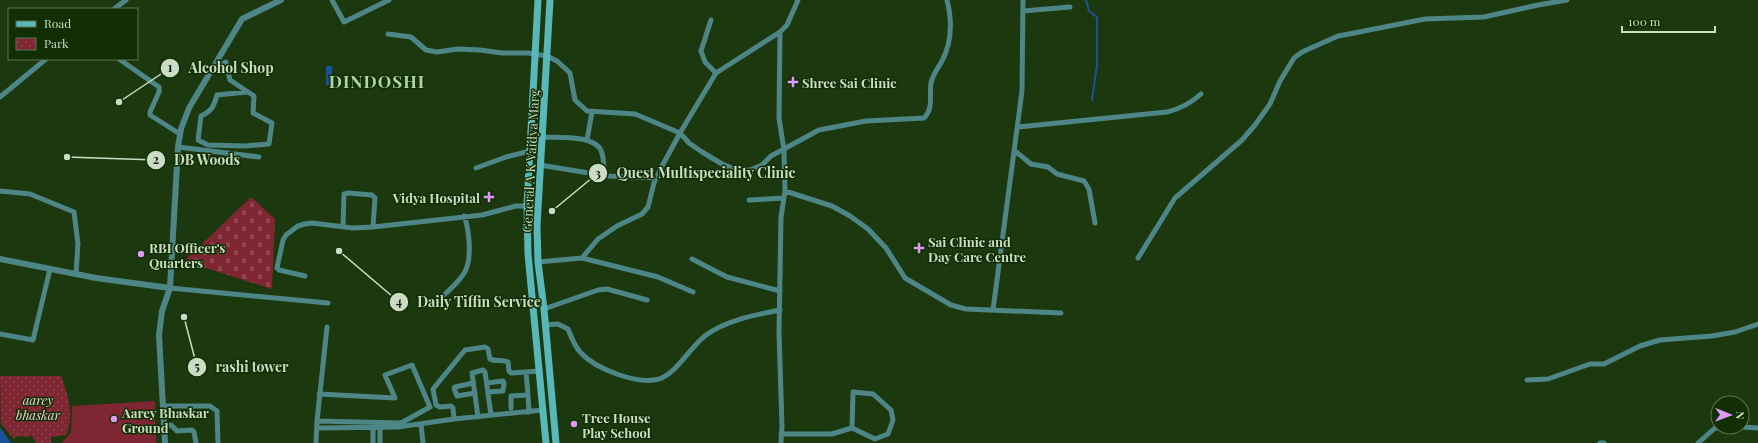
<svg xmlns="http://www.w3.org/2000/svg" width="1758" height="443" font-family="'Playfair Display',serif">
<defs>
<pattern id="cemetery-stones" width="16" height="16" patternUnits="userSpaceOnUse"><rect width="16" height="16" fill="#7e2631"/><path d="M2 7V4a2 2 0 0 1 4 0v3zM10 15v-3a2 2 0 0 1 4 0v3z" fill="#8f454d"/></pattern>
<pattern id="park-dots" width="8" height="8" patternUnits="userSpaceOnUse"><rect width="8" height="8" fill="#7e2631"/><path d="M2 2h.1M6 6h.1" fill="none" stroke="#8f454d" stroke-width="1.8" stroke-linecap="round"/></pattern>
</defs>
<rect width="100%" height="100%" fill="#1c380e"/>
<path fill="#7e2631" d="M155,401l1,42h-94l9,-11 1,-26z"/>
<path fill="url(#cemetery-stones)" d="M251,197l24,22 -3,70 -88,-28z"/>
<path fill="url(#park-dots)" d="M0,376h61c7,19 14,40 5,59l-15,2v6h-15l-5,-8 -3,2 -11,-1 -3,3 -13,-15z"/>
<path fill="#1b519a" d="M326,66h6v19h-6z
M0,427l11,16h-11z"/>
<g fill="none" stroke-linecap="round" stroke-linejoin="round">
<path stroke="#1b519a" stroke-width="2" d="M1086,0l3,11 8,6v48l-5,35"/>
<path stroke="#4e8687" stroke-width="5" d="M332,0l12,22 45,-22
M114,9l12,-9
M1023,11l47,-4
M711,20l-10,31 4,11 11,11
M780,32l-1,86 5,32 1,41 -4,26 -2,115 3,94 -1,17
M388,34l23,3 15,13 11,2 21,-3 22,1 22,3h26l19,3 10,5 13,12 5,27 12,11 48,3 45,19 9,10 13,9 20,12 16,6h12l12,-5 9,-9 48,-26 47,-9 58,-3c10,-10 5,-23 7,-35 2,-9 7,-15 11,-22 10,-19 10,-41 5,-61
M119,59l40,28v5l-9,20v3l30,19
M213,68l13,-6 4,18 24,16 -1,17 19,10 -3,21 -24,2 -37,-1 -10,-5 3,-24c11,-5 13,-10 16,-21l30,-3
M0,97l46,-38
M1018,127l149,-15c13,-3 24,-9 34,-18
M542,137c16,1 55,-3 60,16 2,7 2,16 2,22
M587,140l5,-28
M178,147l81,10
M1015,151l16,13 17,3 9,7 27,7 5,8 6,34
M540,165l67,11 50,2
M476,168l30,-11 24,-6
M0,191l30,3 44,18 4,32 -2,30
M785,191l47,15 18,10 18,13 18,19 19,30 46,27 15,4 95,4
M749,200l35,-2
M343,227l1,-33 4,-1 24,2 3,3 -2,29
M582,258l16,-19 19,-13 25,-12 6,-7 6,-24 7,-15 19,-35 36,-60 64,-41 7,-7 11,-25
M1138,258l37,-60 67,-58 13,-15 15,-21 10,-23 14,-23 8,-6 36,-16 11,-2 76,-15 59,-2 54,-12 29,-5
M692,259l35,18 53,14
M538,262l44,-4 76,19 35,15
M305,276l-26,-6 -2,-2 6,-28 3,-5 12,-9 7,-2 7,-1 41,5 20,-1 109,-12 34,-9h22
M170,288l158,15
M444,295c21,-19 27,-26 25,-54 -1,-9 -1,-16 -5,-25
M544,309l54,-19 9,-1 40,11
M993,310l29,-219 1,-91
M545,325l13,-1 10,5c3,8 7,18 13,24 15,16 56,32 78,26 18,-6 31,-32 47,-44 21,-15 49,-20 74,-25
M0,334l33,6 17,-71
M1527,380l21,-1 42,-15h14l36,-18 20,-6 52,-4 23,-4 23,-8
M473,383l-18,4 -1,1 3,8 18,-3
M487,383l16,-2 1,2 -1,8 -15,1
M528,395l1,17
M163,406h47l7,5 1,32
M511,408v-12l17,-1 -2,-23
M478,417l-6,-44 11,-3 2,2 6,43
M454,419l-1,-11 -2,-2 -11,1 -4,-2 -3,-16 32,-39 20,-3 3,2 2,10c5,3 12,0 18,3l1,9 2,2 29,-2
M317,421l84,2 29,-16 -18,-42 -27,10 10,23 -76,-4
M421,424l2,19
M164,426l7,-1 6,6 15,-1 2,2 2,11
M1742,427l16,1
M317,428l81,-1 56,-8 89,-9
M380,428v15
M781,434h51l20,-6 1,-36 20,2 18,16 2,10 -5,14 -13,5 -23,-11
M316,443l1,-22 10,-94
M373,443v-15
M1600,443h4
M1698,443l17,-15 24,-1"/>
<path stroke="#4e8687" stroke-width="6" d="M0,259l96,19 74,10
M165,443l-6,-108 3,-24 8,-23 8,-141 3,-18 8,-21 53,-89 39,-19"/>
<path stroke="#58b7b9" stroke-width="7" d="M538,0l-11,205 1,49 18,189
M550,0l-13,226 1,36 6,47 12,134"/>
</g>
<g fill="#dd99f4" stroke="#112e04" stroke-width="1.5">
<path d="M791 76h4v4h4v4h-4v4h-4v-4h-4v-4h4z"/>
<path d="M487 191h4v4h4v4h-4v4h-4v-4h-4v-4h4z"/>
<path d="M917 242h4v4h4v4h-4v4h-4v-4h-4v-4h4z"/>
<circle cx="141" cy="254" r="4"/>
<circle cx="114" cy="419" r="4"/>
<circle cx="574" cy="424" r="4"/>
</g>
<g text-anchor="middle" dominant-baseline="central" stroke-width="3" stroke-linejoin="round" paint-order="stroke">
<g font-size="13" font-weight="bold" fill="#cbdcc4" stroke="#112e04" text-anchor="start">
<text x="802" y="82">Shree Sai Clinic</text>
<text x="480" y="197" text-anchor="end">Vidya Hospital</text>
<text x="928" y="241">Sai Clinic and<tspan x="928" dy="15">Day Care Centre</tspan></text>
<text x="149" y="247">RBI Officer's<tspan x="149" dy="15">Quarters</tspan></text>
<text x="122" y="412">Aarey Bhaskar<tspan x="122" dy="15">Ground</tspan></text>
<text x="582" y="417">Tree House<tspan x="582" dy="15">Play School</tspan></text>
</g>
<g font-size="13" fill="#cbdcc4" stroke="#112e04">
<text transform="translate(530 161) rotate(-87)">General A K Vaidya Marg</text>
</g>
<g font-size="13" font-style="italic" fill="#eccfcf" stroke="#112e04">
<text x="38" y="399">aarey<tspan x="38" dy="15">bhaskar</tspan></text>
</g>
<g font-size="17" font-weight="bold" letter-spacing="1" fill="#afd3a2" stroke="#112e04">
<text x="377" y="81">DINDOSHI</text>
</g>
</g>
<path fill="none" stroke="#cbdcc4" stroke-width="1.5" d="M119 102L170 68M67 157L156 160M552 211L598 173M339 251L399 302M184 317L197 367"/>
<g fill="#cbdcc4" stroke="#112e04" stroke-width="1.5">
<circle cx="119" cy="102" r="4"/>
<circle cx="67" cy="157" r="4"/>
<circle cx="552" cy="211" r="4"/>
<circle cx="339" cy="251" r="4"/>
<circle cx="184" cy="317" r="4"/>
<circle cx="170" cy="68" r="10"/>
<circle cx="156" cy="160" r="10"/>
<circle cx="598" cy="173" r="10"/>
<circle cx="399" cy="302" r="10"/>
<circle cx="197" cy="367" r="10"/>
</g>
<g font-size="12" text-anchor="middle" font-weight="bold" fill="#111">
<text x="170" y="72">1</text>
<text x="156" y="164">2</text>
<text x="598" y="178">3</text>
<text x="399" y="306">4</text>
<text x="197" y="371">5</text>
</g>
<g font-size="14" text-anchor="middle" font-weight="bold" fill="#cbdcc4" stroke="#112e04" stroke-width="3" stroke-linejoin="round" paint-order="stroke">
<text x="231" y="73">Alcohol Shop</text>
<text x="207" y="165">DB Woods</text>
<text x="706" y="178">Quest Multispeciality Clinic</text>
<text x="479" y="307">Daily Tiffin Service</text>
<text x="252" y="372">rashi tower</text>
</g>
<rect x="8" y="8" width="130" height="52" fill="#112e04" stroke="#5b7451"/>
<rect x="16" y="21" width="20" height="6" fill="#58b7b9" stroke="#5b7451"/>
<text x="44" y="28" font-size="12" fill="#cbdcc4">Road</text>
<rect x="16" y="38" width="20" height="12" fill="url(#park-dots)" stroke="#5b7451"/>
<text x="44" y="48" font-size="12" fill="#cbdcc4">Park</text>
<g transform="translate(1730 415) rotate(91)"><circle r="19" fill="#112e04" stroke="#5b7451"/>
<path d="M0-3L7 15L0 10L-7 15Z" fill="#dd99f4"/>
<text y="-6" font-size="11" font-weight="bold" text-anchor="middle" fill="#cbdcc4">N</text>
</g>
<path d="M1622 26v6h93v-6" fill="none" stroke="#cbdcc4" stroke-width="2"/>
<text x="1628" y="26" font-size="12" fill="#cbdcc4" stroke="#112e04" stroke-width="3" paint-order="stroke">100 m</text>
</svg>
